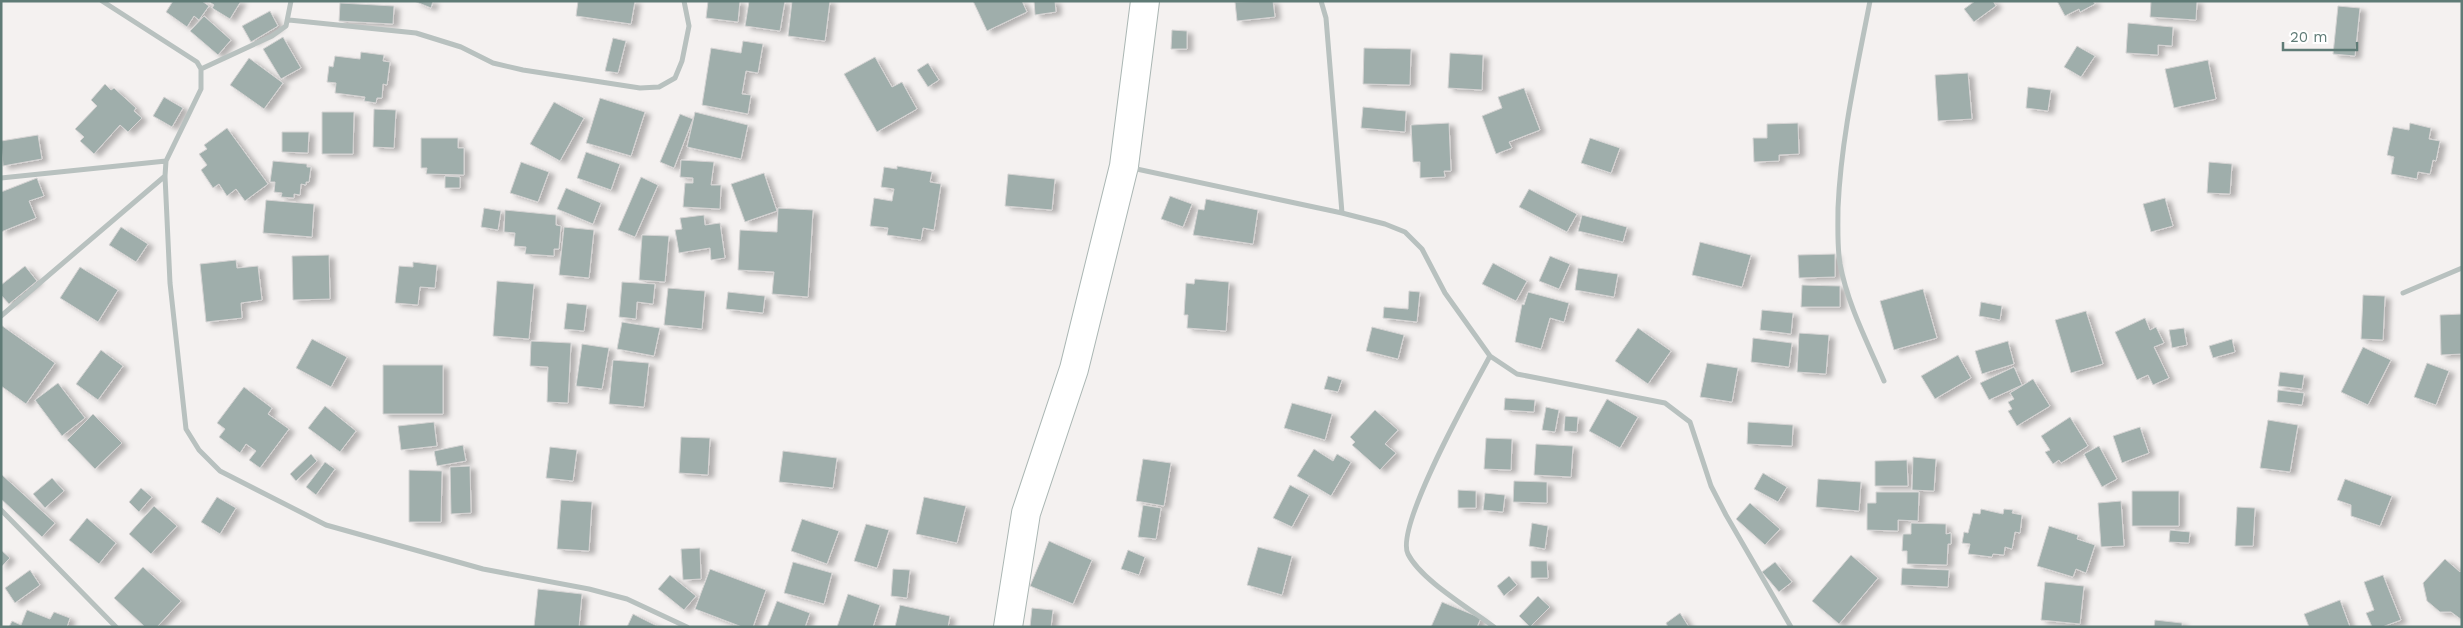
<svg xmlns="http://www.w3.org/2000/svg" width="2463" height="628" font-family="'Work Sans',sans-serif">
<defs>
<filter id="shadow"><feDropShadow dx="5.5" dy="3" stdDeviation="2.5" flood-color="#0004"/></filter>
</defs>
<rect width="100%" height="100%" fill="#f4f1f0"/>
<path fill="#9faeab" stroke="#d5d3d3" filter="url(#shadow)" d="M202,1l7,5 -10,14 -5,-4 -7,11 -21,-15 7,-11z
M208,1h33l-11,18 -18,-11 2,-3z
M414,1h19l-2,7z
M578,1h57l-4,23 -55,-8z
M708,1h32l-2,21 -32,-4z
M749,1h36l-5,30 -35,-5z
M792,1h38l-5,40 -37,-5z
M973,1h49l5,11 -40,19z
M1034,1h21l1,11 -21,3z
M1273,1l2,16 -38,4 -2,-19z
M1975,1h18l3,5 -22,16 -10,-13z
M2057,1h36l2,3 -15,8 -1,-3 -14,7z
M2151,1h46l-1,19 -46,-3z
M340,3l54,3 -1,18 -54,-3z
M2338,6l22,2 -5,48 -22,-2z
M270,11l8,15 -27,16 -9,-16z
M204,16l27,24 -13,15 -28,-24z
M2128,23l45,4 -1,19 -14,-1v10l-32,-2z
M1172,30l15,1v18h-16z
M283,37l18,31 -20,11 -18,-30z
M613,38l13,3 -8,32 -13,-2z
M743,41l20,3 -5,29 -12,-2 -4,23 9,1 -3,19 -46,-9 9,-57 30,5z
M2077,46l18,10 -14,21 -17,-10z
M1364,48l47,1 -1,36 -47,-1z
M361,52l23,3 -1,6 7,1 -3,23 -4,-1 -1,14h-5l-1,5 -12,-2 1,-4 -30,-4 1,-10 -9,-1 2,-16 4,1 2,-11 25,3z
M1450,53l33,2 -1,35 -34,-2z
M875,57l17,30 10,-5 15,27 -40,23 -33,-58z
M249,58l34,25 -19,26 -34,-24z
M2208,60l8,39 -42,9 -9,-39z
M928,63l11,17 -11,7 -11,-17z
M1968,73l4,46 -34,2 -3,-46z
M105,84l6,6 3,-2 22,20 -2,3 8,7 -14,14 -8,-7 -26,29 -14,-13 4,-4 -9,-8 22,-23 -6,-6z
M2028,87l23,3 -3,21 -22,-3z
M1524,88l16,42 -31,12 3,6 -16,6 -14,-38 20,-8 -4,-11z
M164,97l19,11 -11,19 -19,-11z
M600,98l45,14 -14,44 -45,-13z
M554,102l30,16 -24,43 -30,-17z
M1363,107l43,4 -1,21 -44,-4z
M374,109l22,1 -2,38 -21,-1z
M322,112h32l-1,42h-31z
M695,112l53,13 -7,34 -54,-12z
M680,114l13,5 -19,49 -14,-6z
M1449,123l2,48h-7l1,6 -25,1v-16h-7l-2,-37z
M1798,123l1,31 -20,1v6l-25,1 -1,-24h14v-14z
M2410,123l21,5 -2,11 11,2 -4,20 -3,-1 -3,14 -12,-2 -1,7 -26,-5 3,-17 -7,-2 6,-28 16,3z
M227,128l41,56 -23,17 -9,-12 -9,7 -8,-12 -6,4 -12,-18 6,-5 -8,-11 8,-5 -3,-4z
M282,132h27l-1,21 -26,-1z
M38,135l4,24 -39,7 -2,-25z
M421,138h37v10h6v27l-38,-1 1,-6h-6z
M1590,138l30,10 -9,25 -30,-10z
M586,152l34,12 -9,26 -34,-12z
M681,160l33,2 -3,23h10l-1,24 -37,-2 2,-24h8v-5l-13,-1z
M273,161l34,3v3h4l-2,15h-3v3l-5,-1 -1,11 -6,-1v4l-13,-1 1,-4 -8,-1 1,-10h-5z
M521,162l28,10 -11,30 -28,-9z
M2209,162l23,2 -2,30 -23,-1z
M897,166l35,6 -2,10 11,2 -7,46 -11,-2 -2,12 -34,-5 1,-7 -18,-2 4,-28 18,3 2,-12 -13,-2 3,-20 13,2z
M764,173l13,38 -32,11 -14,-38z
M1008,174l47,5 -3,31 -47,-4z
M445,176l15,1v11h-15z
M641,177l17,8 -23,52 -17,-7z
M37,178l7,18 -15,5 7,17 -35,14v-40z
M566,188l35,15 -8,21 -36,-15z
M1529,189l48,25 -10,18 -48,-25z
M1170,196l22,8 -9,23 -22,-8z
M2165,198l8,28 -22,6 -8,-28z
M1206,199l52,11 -5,34 -60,-9 5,-26 6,1z
M266,200l48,4 -2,33 -49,-4z
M484,208l17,3 -3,19 -17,-3z
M778,208l35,2 -5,87 -36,-3 2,-22 -36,-2 2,-40 37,2z
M505,210l51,5v10l5,1 -2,23h-5v7l-29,-2 1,-7 -12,-1 1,-13 -11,-1z
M704,215l1,10 15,-2 5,35 -14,2 -1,-12 -31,5 -4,-23 7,-1 -2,-11z
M1582,215l45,12 -4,15 -45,-11z
M121,227l27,17 -12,18 -27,-17z
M564,227l30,3 -5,48 -30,-3z
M642,235l27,1 -4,46 -26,-2z
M1700,242l51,13 -9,32 -50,-12z
M1835,254v23l-36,1 -1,-23z
M329,255l1,44 -37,1 -1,-44z
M1550,256l20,8 -11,25 -20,-8z
M236,260l1,8 21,-2 4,34 -21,3 1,15 -36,4 -6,-58z
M413,262l24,3 -2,23 -15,-1 -2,18 -23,-2 4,-37 14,1z
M1493,263l34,18 -11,20 -34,-17z
M25,266l12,15 -28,23 -8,-9v-10z
M80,267l38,23 -20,32 -38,-24z
M1578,268l40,6 -4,23 -39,-7z
M1195,279l34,3 -3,49 -39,-3 1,-13h-4l2,-32 8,1z
M497,281l37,3 -5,55 -36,-3z
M622,282l33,2 -2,20 -16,-2 -1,17 -17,-2z
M1802,285l38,1v21h-39z
M668,288l37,3 -3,38 -38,-4z
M1923,289l14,49 -43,12 -14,-49z
M1409,291l11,1 -3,30 -34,-4 1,-11 24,2z
M728,292l37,4 -2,17 -37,-4z
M1528,292l41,11 -5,19 -14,-4 -9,31 -26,-7 7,-38 2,1z
M2363,295l22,1 -2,44 -22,-1z
M1981,302l21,4 -2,14 -21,-4z
M567,303l20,2 -3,26 -20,-2z
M1762,310l31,3 -2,21 -31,-4z
M2086,311l17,53 -32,9 -16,-53z
M2462,314v40l-21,1 -1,-40z
M2145,318l5,12 6,-3 8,16 -10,4 15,31 -16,7 -5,-10 -11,5 -22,-48z
M622,322l38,6 -6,28 -37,-7z
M1,325l54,38 -29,41 -25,-18z
M1372,327l32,8 -6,24 -32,-8z
M1638,328l33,23 -23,33 -33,-23z
M2184,328l3,17 -15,3 -3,-18z
M1799,333l30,2 -3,39 -29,-2z
M1753,338l39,5 -3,24 -38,-5z
M312,339l35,18 -16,30 -35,-19z
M2232,339l3,13 -22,6 -4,-12z
M531,341l40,2 -3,60 -21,-1 1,-35 -18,-1z
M2008,341l6,23 -32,10 -7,-23z
M582,344l27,4 -7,41 -26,-3z
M2363,347l28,13 -23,45 -27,-13z
M101,350l22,16 -25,34 -22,-16z
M1958,355l13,23 -36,21 -14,-23z
M613,360l36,3 -5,44 -35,-3z
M1707,363l31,5 -6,34 -32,-5z
M2427,363l22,8 -13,34 -22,-8z
M383,365h60v49h-60z
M2014,367l8,18 -33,15 -9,-17z
M2280,372l24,3 -2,14 -24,-3z
M1328,376l14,4 -4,12 -14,-3z
M2033,379l17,27 -33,20 -9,-15 4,-2 -4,-7 6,-3 -4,-6z
M58,383l27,35 -23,18 -27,-36z
M244,387l28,21 -4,6 21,15 -29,39 -11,-8 7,-9 -10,-7 -6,9 -21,-16 6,-8 -8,-6z
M2278,390l26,3 -2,12 -25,-3z
M1505,398l30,2 -1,12 -30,-2z
M1607,399l31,18 -18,31 -31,-17z
M1292,403l40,11 -7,26 -41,-12z
M325,406l31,25 -16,21 -32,-24z
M1546,407l13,3 -4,22 -13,-2z
M1375,410l23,20 -13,14 11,9 -16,17 -28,-25 3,-3 -5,-5z
M93,414l29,29 -27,26 -28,-29z
M1565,416l13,1 -1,15 -13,-1z
M2070,417l18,29 -27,17 -2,-3 -6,4 -8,-12 5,-2 -9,-14z
M2268,420l30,5 -8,47 -30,-4z
M434,422l3,24 -36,4 -3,-24z
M1748,422l45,3 -1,21 -45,-2z
M2140,427l9,26 -27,10 -9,-27z
M681,437l29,1 -2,37 -29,-2z
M1486,438l26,1 -1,31 -27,-1z
M1536,444l37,2 -2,31 -37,-2z
M463,445l3,16 -29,5 -3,-15z
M2099,446l18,33 -15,8 -18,-33z
M550,447l27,3 -4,31 -27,-3z
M1314,449l19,12 4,-7 14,8 -20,34 -34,-20z
M783,451l54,7 -4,30 -54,-6z
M311,454l6,7 -21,20 -6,-7z
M1913,457l23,2 -2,32 -22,-1z
M1143,459l28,4 -7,43 -28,-5z
M1907,460l1,26h-33v-25z
M325,462l10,7 -19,26 -10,-8z
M470,466l1,47 -20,1 -1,-47z
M409,470l33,1 -1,51h-32z
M1763,473l24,14 -9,15 -24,-13z
M1,474l54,49 -13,14 -41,-38z
M52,478l12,13 -19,17 -12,-14z
M1818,479l43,3 -2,29 -43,-4z
M2345,479l47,17 -12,30 -29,-10v-11l-14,-5z
M1514,481l33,1v21l-34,-1z
M1290,485l19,10 -17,32 -19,-9z
M141,488l11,9 -13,15 -10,-10z
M1458,490l18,1v17h-18z
M2132,491h47v35h-47z
M1876,492h43l-1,29 -20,-1v11l-31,-1v-27h9z
M1485,493l20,2 -2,17 -20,-2z
M217,497l19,11 -16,26 -19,-12z
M924,497l42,9 -9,37 -41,-9z
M561,500l31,2 -3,49 -32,-2z
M2121,501l3,45 -23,1 -3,-44z
M1750,503l30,26 -15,16 -29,-26z
M1143,505l18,3 -5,31 -18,-2z
M154,506l23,20 -26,28 -22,-20z
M2237,507l18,1 -2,38h-18z
M1981,509l22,5 1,-5 9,1 -1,3 10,2 -2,18 -5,-1 -3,17 -7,-2 -1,8 -11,-1 -1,3 -24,-3 2,-10 -8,-1 2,-11 4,1 5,-20 7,1z
M87,518l29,25 -17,21 -30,-24z
M802,519l37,12 -12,33 -36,-13z
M1532,523l16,3 -3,23 -16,-3z
M1911,523l35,1v10l5,-1v11h-3l-1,21 -40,-1v-13h-5l1,-17h8z
M866,524l23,6 -12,38 -23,-7z
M2049,526l29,9 -1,4 18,6 -9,28 -10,-4 -3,8 -36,-11z
M2170,530l20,2 -1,11 -20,-1z
M1049,541l43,19 -19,44 -43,-18z
M1258,547l34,9 -10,39 -35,-10z
M700,548l1,31 -18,1 -2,-31z
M1,550l9,8 -9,9z
M1128,550l17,7 -6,18 -18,-6z
M1851,555l27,23 -39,46 -27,-23z
M2445,559l15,13 2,-2v50l-11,-8h-11l-13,-11 -4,-18z
M1531,561h16l1,17h-17z
M793,562l39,11 -8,31 -40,-11z
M1775,562l17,20 -13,10 -17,-20z
M143,567l38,34 -24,26h-12l-31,-29z
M1902,568l47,2 -1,17 -47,-2z
M710,569l56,21 -13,37h-11l-47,-18z
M893,569l17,1 -3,28 -16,-2z
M30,570l10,15 -25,18 -10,-15z
M670,575l26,21 -12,14 -26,-21z
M2383,575l18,45 -19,7h-10l-6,-14 8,-3 -10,-28z
M1509,576l8,9 -13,11 -7,-10z
M2045,582l39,4 -4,38 -39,-4z
M538,589l44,5 -3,33h-45z
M848,594l32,11 -7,22h-36z
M1538,596l12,11 -20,20 -11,-11z
M2340,600l10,27h-41l-5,-13z
M777,601l33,12 -5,14h-38z
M1442,602l39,16 -4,9h-46z
M900,605l50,11 -2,11h-53z
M1032,608l21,2 -2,17h-21z
M27,610l23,9 4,-7 16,6 -3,9h-58l3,-6 9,4z
M1680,613l9,14h-21l-2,-4z
M633,614l26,13h-32z
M2155,620l27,3v4h-28z"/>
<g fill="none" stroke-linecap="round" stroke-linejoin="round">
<defs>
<path id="secondary" d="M1008,627l18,-114 48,-144 50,-203 21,-165"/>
</defs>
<use href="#secondary" stroke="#aab6b3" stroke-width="30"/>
<path stroke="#b8c1bf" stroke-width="5" d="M102,1l95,61 4,7v20l-35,72 -1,15 5,107 16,146 13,21 21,21 106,54 157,44 106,20 38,10 60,28
M1321,1l5,17 16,195
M1870,1c-13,68 -29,137 -32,207 0,18 -1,38 2,56 8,42 28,79 44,117
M289,20l127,13 45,14 32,16 30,7 117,18 19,-1 16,-9 7,-17 7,-35 -5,-25
M201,69l71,-33 14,-10 5,-25
M1132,168l210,45 43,11 20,8 17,17 23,44 45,63 27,18 148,29 25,19 21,64 15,29 65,112
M1,178l165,-17
M2403,293l59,-25
M1,316l164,-140
M1490,356c-16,30 -96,171 -82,198 13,26 61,54 86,73
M1,510l115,117"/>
<use href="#secondary" stroke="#fff" stroke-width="28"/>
</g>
<rect width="2463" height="628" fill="none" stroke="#5f7b76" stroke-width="5"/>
<path d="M2283 42v8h74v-8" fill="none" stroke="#5f7b76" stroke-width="2.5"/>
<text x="2290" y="42" font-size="15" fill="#5f7b76" stroke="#ffffff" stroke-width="4" paint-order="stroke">20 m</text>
</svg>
